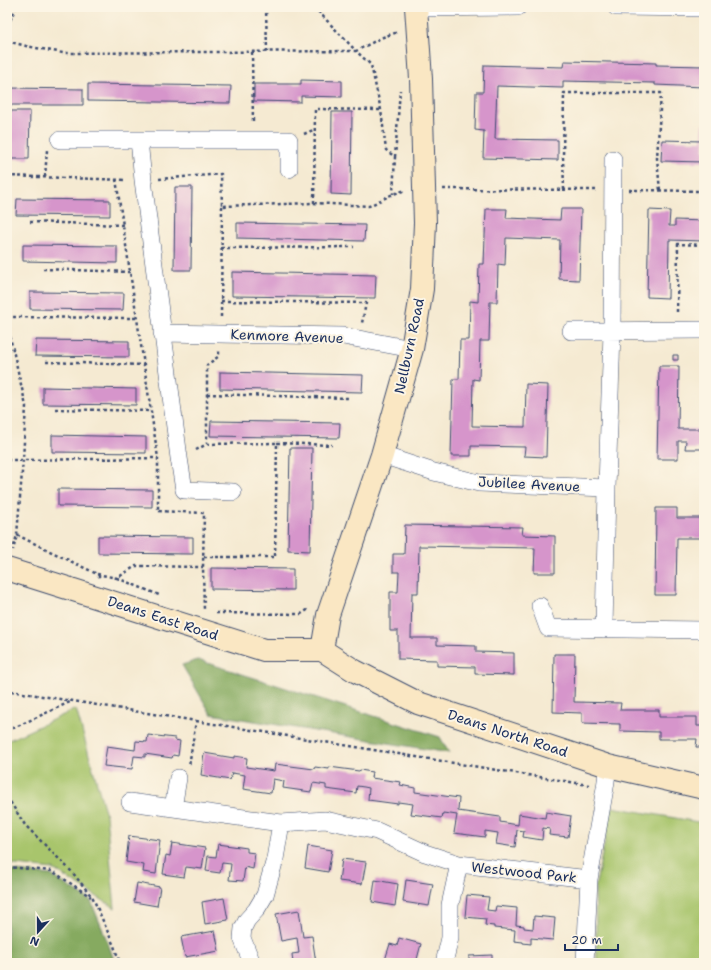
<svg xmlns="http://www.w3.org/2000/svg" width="711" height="970" font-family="'Shantell Sans',sans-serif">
<rect width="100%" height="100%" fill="#fcf5e5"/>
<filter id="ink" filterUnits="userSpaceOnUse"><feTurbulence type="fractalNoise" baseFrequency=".025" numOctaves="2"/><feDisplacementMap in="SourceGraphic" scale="8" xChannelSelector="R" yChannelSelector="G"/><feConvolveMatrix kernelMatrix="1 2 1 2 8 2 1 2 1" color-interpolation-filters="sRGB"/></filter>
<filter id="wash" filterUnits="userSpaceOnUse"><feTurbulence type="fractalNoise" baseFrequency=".012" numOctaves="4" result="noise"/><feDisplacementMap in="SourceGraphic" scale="16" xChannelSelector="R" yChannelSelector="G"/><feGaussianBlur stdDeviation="0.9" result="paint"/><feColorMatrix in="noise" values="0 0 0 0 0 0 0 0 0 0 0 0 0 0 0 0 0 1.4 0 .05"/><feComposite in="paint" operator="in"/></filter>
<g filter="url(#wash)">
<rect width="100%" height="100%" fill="#f5ead2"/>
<path fill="#a8c56c" stroke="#627a65" d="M76,709l30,106 9,93 -62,-39 -46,-5v-123z
M612,807l92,16v140h-107l-2,-75z"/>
<path fill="#86aa60" stroke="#506c5f" d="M198,660l242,77 9,16 -238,-39 -29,-49z
M7,870l44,5 40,26 17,42 7,20h-108z"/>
<g id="blocks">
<path fill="#d695cb" d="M564,61l92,2v2l48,1v21l-49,-2v-2l-92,-2v7l-66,-2 -2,53 63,1v20l-75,-2 1,-27 -9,-1 1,-38h7l1,-27 79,2z
M301,80l41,1v16l-41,-1v6l-47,-1v-17h47z
M88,84l143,2 -1,17 -142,-2z
M7,88l76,1v16h-76z
M10,111h20l-1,48h-20z
M332,112h20l-1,83 -20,-1z
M703,124h1v38l-43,-1 1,-21 40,1z
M175,187h17l-1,83h-17z
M17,199l93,1v16l-94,-1z
M486,209h21l-1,9 54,2 1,-11h20l-2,71 -20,-1 1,-39 -54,-2 -1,27 -7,-1 -1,38h-7l-1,39h-9l-1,39 -6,-1 -1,47 53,1 1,-43 22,1 -2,72 -22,-1 1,-9 -54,-1v10h-20l2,-77h6l1,-39h9l1,-39 8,1 1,-38h5z
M649,210l21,1 -1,15h6v-6l29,1v20l-35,-1 -1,58 -21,-1z
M237,223l128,2 -1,16 -127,-3z
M23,245l94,1v17l-94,-2z
M232,272l144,3 -1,23 -143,-2z
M30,292l94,1 -1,17 -93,-1z
M36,340l93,1v16l-94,-1z
M673,355h5v5h-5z
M659,366h20l-1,63h26v20h-19l1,-8h-8v18h-21z
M220,372l143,3 -1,17 -142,-3z
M43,387l93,2v16l-93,-1z
M211,421l129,2 -1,15 -129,-2z
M52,435l94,2v16l-94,-1z
M290,448h22l-2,103 -22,-1z
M58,489l94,1v17l-94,-1z
M656,508h21v10h27v20h-27l-1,57h-21z
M405,525l118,2 -1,8 33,1v37h-21l1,-25 -116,-2 -1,47h-6l-1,45h26v7l39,1v6l38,1v22l-39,-1v-7l-38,-1v-6l-39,-1v-28h-8v-39h8l1,-20h-6v-18h11z
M98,536l95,1v17l-95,-1z
M211,568l82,1v21l-82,-1z
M554,654h21l-1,48 47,1 -1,7h39v7h38v9h7v21h-8l1,-8h-38v-7l-39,-1v-7l-38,-1v-10l-29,-1z
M148,735l27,3v2l5,1 -2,15 -5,-1 -1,3 -27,-4v3l-11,-1 -2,13 -28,-3 3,-20 28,4 1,-9 11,1z
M204,753l30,5v-2l13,2 -1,9 28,4 1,-7 39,5 1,-2 14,2v-2l30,4 1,-1 12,2 -1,6 30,4 -1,3 15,3v4l44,6 -1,13 42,6v5l18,3 1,-11 26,4 1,-6 25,4 -3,21 -19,-2 1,-6 -7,-1 -1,12 -19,-3 1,-6 -7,-1 -2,17 -19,-3 2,-11 -13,-2v6l-31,-4 3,-18 -14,-2 -1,5 -31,-4 2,-10 -15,-2v2l-30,-4 1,-12 -5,-1 -7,-1 -1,7 -30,-4v-4l-13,-2 -2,9 -28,-4 1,-7 -11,-2 -2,14 -28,-4 2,-14 -13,-2 -2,7 -29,-5z
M129,836l31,4 -4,34 -13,-2 1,-7 -18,-3z
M172,843l33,5 -3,21 -16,-2 -2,10 -21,-3 3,-19 4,1z
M218,844l29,4v4l8,1 -2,16 -8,-2 -2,14 -14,-1 2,-16 -9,-1 -2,10 -14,-2 2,-15 8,1z
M308,846l24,4 -4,22 -23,-4z
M342,859l24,3 -4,22 -23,-3z
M375,880l23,4 -3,22 -23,-4z
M406,880l27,4 -4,22 -26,-4z
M137,883l23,4 -3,19 -23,-4z
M467,895l22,2 -2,13 8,1 1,-5 21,2 -1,17 8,1v2l9,1 1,-13 21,2 -2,22 -22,-2v6l-8,-1v-1l-9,-1 1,-11 -21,-2v-2l-9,-1 1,-6 -21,-2z
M224,898l4,22 -23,4 -3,-22z
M299,910l4,27 9,-1 4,27h-23l-1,-9 7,-1 -2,-15 -16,3 -5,-27z
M215,931l4,20 -34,6 -4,-20z
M399,938l22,6 -5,19h-19l-12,-3 5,-16 7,2z
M492,955v8h-23v-7z"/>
</g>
</g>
<g filter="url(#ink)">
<use href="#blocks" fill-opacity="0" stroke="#3c4b6f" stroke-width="1"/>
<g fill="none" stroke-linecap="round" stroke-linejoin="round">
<defs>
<path id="street" d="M616,7l88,1
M416,8l102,-1
M60,140h229v29
M139,140l4,40 36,278 5,32 49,2
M571,331l133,-1
M162,333l181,3 69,13
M382,455l52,17 45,11 128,5
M540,606l8,22 156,2
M604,629l3,-141 5,-156 1,-173
M130,802l151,21 44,-3 52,11 48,22 34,11 130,15
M173,808l5,-30
M252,963l-10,-25 1,-10 4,-8 9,-10 9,-15 10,-36 6,-36
M444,963l6,-25v-33l9,-41
M585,963l4,-84 16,-91 3,-22"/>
<path id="secondary" d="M26,575l238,75h58
M322,650l6,-35 54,-160 30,-106 10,-60 3,-66 -4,-144 -5,-72
M322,650l33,21 63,32 190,63 96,22"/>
</defs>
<use href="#street" stroke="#3c4b6f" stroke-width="18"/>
<use href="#secondary" stroke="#3c4b6f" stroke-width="24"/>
<path stroke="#3c4b6f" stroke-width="2.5" stroke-dasharray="3 3" stroke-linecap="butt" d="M266,7l1,45
M314,7l42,44 27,-14 15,-5
M7,25l2,-2 7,-16
M7,41l19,5 37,7 293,-2 15,14 10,45 5,40 9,7 -2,37
M252,52l1,71
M304,134l11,-5
M395,157l5,-67
M7,176l119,4
M45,177l2,-27
M116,179l42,279v53l46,2 -1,54 1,44
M159,179l62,-5 1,32 92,-3 55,3 24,-12 13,-4
M443,189l153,1
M564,190l-1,-32 1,-65h97l-4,65 3,33
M629,190l75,1
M314,203l1,-94 66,1
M30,222l93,3
M221,248l133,-1
M43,269l87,3
M221,301l145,2 -4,20
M677,312l1,-68 26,1
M7,317l130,1
M221,317l1,-111
M7,324l19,82 -3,54 -6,75 -4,15
M46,362l98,3
M207,394l141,4
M55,409l96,2
M277,443l55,2
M196,450l11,-6v-79l12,-9v-6
M7,460h16l135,-2
M17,535l80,39 3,3
M204,557h71l2,-114 -70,1
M97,574l20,4 19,-12 67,1
M117,578l42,17
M216,613l85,1 8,-5
M7,653l4,38 -4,9
M11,691l185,30 -7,45
M196,721l393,64
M7,731l65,-30
M7,797l18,28 47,47 21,26 21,48 6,17
M7,867l45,4 39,26"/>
<use href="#street" stroke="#fff" stroke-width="17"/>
<use href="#secondary" stroke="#fae7c3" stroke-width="22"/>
<defs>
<path id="secondary-bridge" d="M7,569l19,6"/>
</defs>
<use href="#secondary-bridge" stroke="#3c4b6f" stroke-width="24" stroke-linecap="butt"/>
<use href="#secondary-bridge" stroke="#fae7c3" stroke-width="22"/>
</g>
</g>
<g text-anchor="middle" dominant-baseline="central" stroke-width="4" stroke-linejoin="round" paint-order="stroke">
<g font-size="14" fill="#1b2f5e" stroke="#fcf5e5">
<text transform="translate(287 336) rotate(2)">Kenmore Avenue</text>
<text transform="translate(409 346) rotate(-78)">Nellburn Road</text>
<text transform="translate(529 484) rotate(3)">Jubilee Avenue</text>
<text transform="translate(163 618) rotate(18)">Deans East Road</text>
<text transform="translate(508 733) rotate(18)">Deans North Road</text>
<text transform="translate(524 872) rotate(6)">Westwood Park</text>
</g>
</g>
<rect width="711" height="970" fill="none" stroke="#fcf5e5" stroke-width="24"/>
<g transform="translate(38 932) rotate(201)" stroke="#fcf5e5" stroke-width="3" paint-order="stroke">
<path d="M0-3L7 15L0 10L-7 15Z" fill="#1b2f5e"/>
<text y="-6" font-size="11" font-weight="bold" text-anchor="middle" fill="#1b2f5e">N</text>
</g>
<path d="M565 944v6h53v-6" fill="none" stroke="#1b2f5e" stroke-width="2"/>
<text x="571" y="944" font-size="12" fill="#1b2f5e" stroke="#fcf5e5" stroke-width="3" paint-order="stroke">20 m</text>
</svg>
